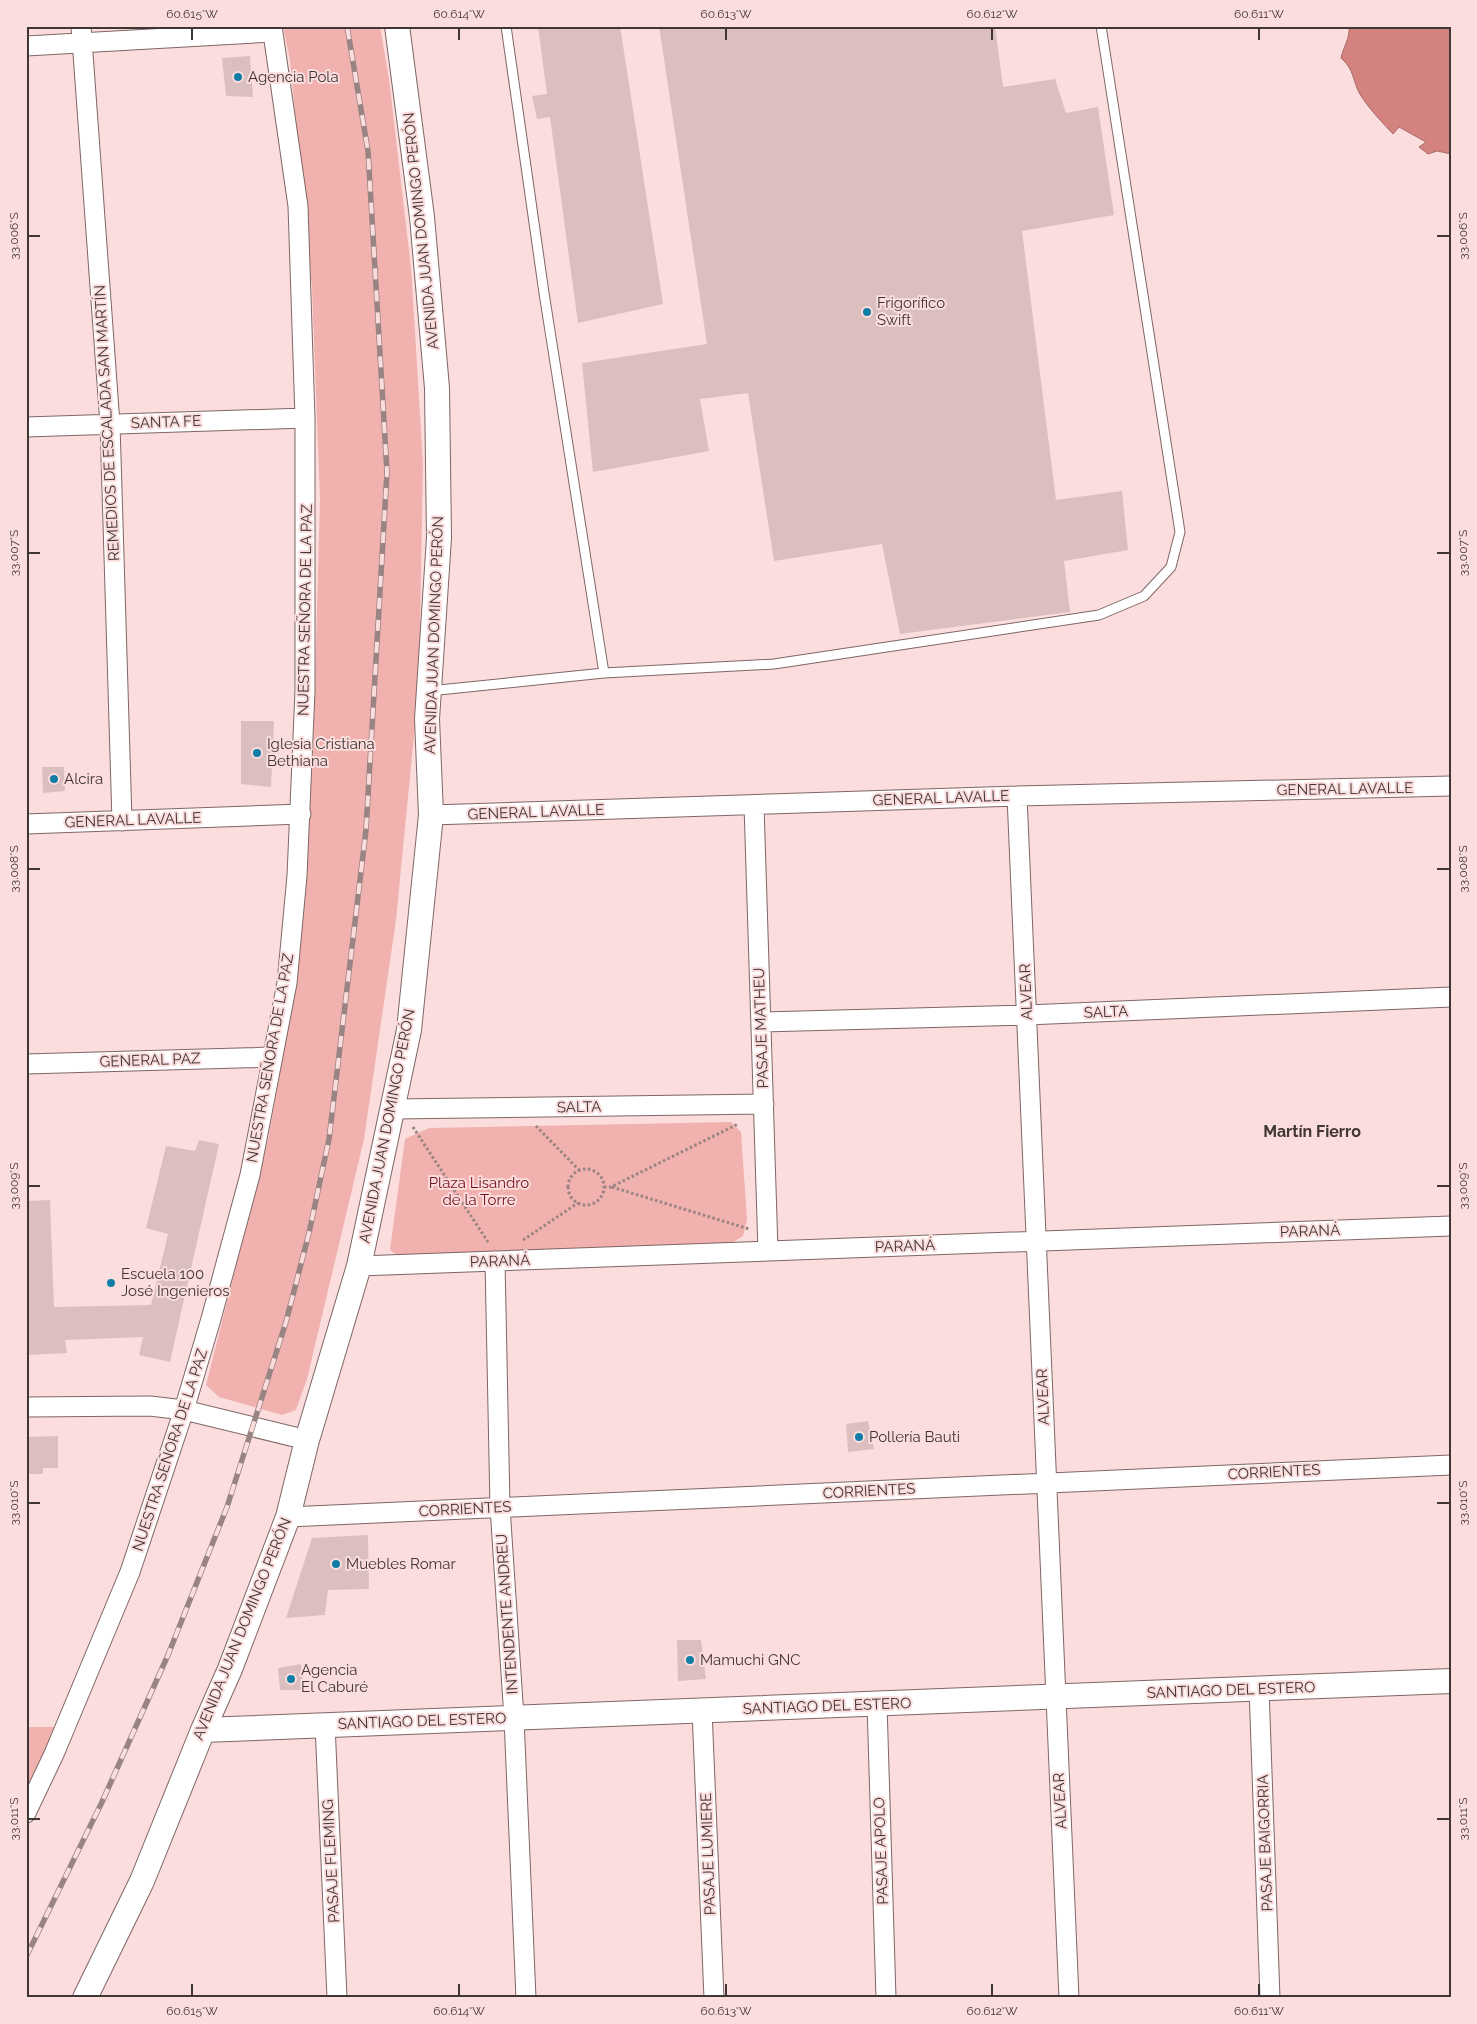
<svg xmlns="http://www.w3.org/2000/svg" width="1477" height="2024" font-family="Raleway,sans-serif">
<rect width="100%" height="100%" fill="#fadddc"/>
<path fill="#f1b1ae" d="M283,26h97l9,53 22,189 12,195 -4,221 -23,236 -32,219 -57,240 -11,31 -14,5 -63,-18 -13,-12 62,-245 30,-168 15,-215 7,-258 -8,-211 -22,-228z
M731,1122l10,10 6,88 -4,16 -13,8 -328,15 -12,-9 15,-111 24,-11z
M26,1727h35l-35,70z"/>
<path fill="#d48280" stroke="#a86b6a" d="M1349,26h102v128l-14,-3 -9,3 -9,-7 7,-5 -27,-15 -6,7c-11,-12 -23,-24 -32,-38 -9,-15 -6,-26 -20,-38 3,-13 9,-19 8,-32z"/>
<path fill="#dbbfbe" d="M538,26h82l43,278 -85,19 -28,-206 -13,2 -5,-23 15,-2z
M659,26h336l8,61 52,-8 11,34 32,-6 16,108 -92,16 34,269 66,-9 6,59 -64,11 6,51 -170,22 -18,-90 -108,17 -26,-168 -48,6 9,52 -116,21 -11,-109 125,-19z
M250,56l3,41 -27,-1 -4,-38z
M241,721h33l-3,66 -30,-3z
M42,767h22l1,24 -22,2z
M199,1140l20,4 -49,218 -31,-7 4,-18 -78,3 2,13 -41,2v-154l24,-1 4,107 97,-2 17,-71 -22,-6 20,-82 29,5z
M868,1421l6,28 -26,3 -2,-28z
M58,1436v32h-15v6h-17v-37z
M368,1535l1,54 -41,1 -3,25 -39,3 26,-80z
M677,1640h24l5,39 -28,2z
M301,1664l3,26h-24l-2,-22z"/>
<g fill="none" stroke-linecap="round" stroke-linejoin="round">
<defs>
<path id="service" d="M506,26l38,267 60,380
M429,691l175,-18 170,-9 325,-49 45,-19 27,-29 9,-35 -79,-506"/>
<path id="minor" d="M81,26l29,398 12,397
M26,46l247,-14
M26,427l279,-9
M1017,796l52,1202
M754,805l14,446
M431,815l586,-19 434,-10
M26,824l275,-10
M761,1022l266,-7 424,-18
M26,1064l247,-7
M394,1109l370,-5
M495,1261l5,246 14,211 12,280
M359,1266l1092,-40
M26,1407l124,-1 34,4 123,30
M288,1517l1163,-52
M1259,1688l11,310
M877,1704l9,294
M702,1710l12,288
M325,1724l12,274
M26,1813l28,-59 76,-182 54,-162 27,-91 39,-144 37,-192 10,-107 8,-185v-273l-7,-212 -26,-180"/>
<path id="tertiary" d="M203,1730l1248,-49
M85,1998l57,-117 61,-151 27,-61 58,-152 19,-77 52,-174 50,-236 22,-215 -4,-96 12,-181 -2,-150 -15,-171 -25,-191"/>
</defs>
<use href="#service" stroke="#7f6665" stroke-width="11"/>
<use href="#minor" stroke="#7f6665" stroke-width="21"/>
<use href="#tertiary" stroke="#7f6665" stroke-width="26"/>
<path stroke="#978483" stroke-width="3" stroke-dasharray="2.5 2.5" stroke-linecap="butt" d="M536,1126l43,44
M413,1127l75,115
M568 1187a18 18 0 1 1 36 0a18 18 0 1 1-36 0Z
M604,1187h7l127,-63
M612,1187l137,42
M523,1240l55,-37"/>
<use href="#service" stroke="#fff" stroke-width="9"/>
<use href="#minor" stroke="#fff" stroke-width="19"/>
<use href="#tertiary" stroke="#fff" stroke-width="24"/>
<defs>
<path id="rail" d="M26,1957l76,-155 66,-147 59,-148 59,-185 23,-89 20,-94 37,-309 21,-358 -19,-321 -21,-125"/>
</defs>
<use href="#rail" stroke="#978483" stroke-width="5.5"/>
<use href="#rail" stroke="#fadddc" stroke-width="4" stroke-dasharray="11" stroke-linecap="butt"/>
</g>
<path fill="none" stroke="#413636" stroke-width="2" d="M192,28v12M459,28v12M726,28v12M992,28v12M1259,28v12M28,236h12M1437,236h13M28,553h12M1437,553h13M28,869h12M1437,869h13M28,1186h12M1437,1186h13M28,1503h12M1437,1503h13M28,1819h12M1437,1819h13M192,1984v12M459,1984v12M726,1984v12M992,1984v12M1259,1984v12"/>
<g fill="#107da6" stroke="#fadddc" stroke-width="2">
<circle cx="238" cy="77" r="5"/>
<circle cx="867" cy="312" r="5"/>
<circle cx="257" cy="753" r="5"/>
<circle cx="54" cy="779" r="5"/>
<circle cx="111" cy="1283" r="5"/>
<circle cx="859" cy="1437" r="5"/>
<circle cx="336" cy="1564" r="5"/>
<circle cx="690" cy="1660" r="5"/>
<circle cx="291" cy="1679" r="5"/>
</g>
<g text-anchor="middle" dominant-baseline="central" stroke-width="4" stroke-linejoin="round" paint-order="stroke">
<g font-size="15" fill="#413636" stroke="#fadddc" text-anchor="start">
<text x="248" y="77">Agencia Pola</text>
<text x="877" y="303">Frigorífico<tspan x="877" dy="17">Swift</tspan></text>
<text x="267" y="744">Iglesia Cristiana<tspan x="267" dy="17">Bethiana</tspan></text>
<text x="64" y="779">Alcira</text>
<text x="121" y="1274">Escuela 100<tspan x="121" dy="17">José Ingenieros</tspan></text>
<text x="869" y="1437">Pollería Bauti</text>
<text x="346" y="1564">Muebles Romar</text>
<text x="700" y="1660">Mamuchi GNC</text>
<text x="301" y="1670">Agencia<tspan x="301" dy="17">El Caburé</tspan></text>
</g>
<g font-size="15" fill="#413636" stroke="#fadddc">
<text transform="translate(421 231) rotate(-96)">AVENIDA JUAN DOMINGO PERÓN</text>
<text transform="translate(166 422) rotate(-2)">SANTA FE</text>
<text transform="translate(107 423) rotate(-93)">REMEDIOS DE ESCALADA SAN MARTÍN</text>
<text transform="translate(305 610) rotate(-89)">NUESTRA SEÑORA DE LA PAZ</text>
<text transform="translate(434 635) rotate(-88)">AVENIDA JUAN DOMINGO PERÓN</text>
<text transform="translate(1345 789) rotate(-1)">GENERAL LAVALLE</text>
<text transform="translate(941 798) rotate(-2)">GENERAL LAVALLE</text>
<text transform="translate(536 812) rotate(-2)">GENERAL LAVALLE</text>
<text transform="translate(133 820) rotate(-2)">GENERAL LAVALLE</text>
<text transform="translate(1026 992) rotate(-92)">ALVEAR</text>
<text transform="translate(1106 1012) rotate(-2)">SALTA</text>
<text transform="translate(761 1028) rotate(-92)">PASAJE MATHEU</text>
<text transform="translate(270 1058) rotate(-80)">NUESTRA SEÑORA DE LA PAZ</text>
<text transform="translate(150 1060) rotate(-2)">GENERAL PAZ</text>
<text transform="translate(579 1107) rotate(-1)">SALTA</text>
<text transform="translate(387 1126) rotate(-79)">AVENIDA JUAN DOMINGO PERÓN</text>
<text transform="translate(1310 1231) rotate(-2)">PARANÁ</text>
<text transform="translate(905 1246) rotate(-2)">PARANÁ</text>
<text transform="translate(500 1261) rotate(-2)">PARANÁ</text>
<text transform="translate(1043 1397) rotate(-92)">ALVEAR</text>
<text transform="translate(170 1450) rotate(-72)">NUESTRA SEÑORA DE LA PAZ</text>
<text transform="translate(1274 1472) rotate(-3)">CORRIENTES</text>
<text transform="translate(869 1491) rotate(-3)">CORRIENTES</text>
<text transform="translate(465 1509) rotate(-3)">CORRIENTES</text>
<text transform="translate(507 1614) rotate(-94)">INTENDENTE ANDREU</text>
<text transform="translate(242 1629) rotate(-68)">AVENIDA JUAN DOMINGO PERÓN</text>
<text transform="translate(1231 1690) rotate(-2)">SANTIAGO DEL ESTERO</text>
<text transform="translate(827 1706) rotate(-2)">SANTIAGO DEL ESTERO</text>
<text transform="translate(422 1721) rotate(-2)">SANTIAGO DEL ESTERO</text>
<text transform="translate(1060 1801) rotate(-93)">ALVEAR</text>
<text transform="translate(1265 1843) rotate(-92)">PASAJE BAIGORRIA</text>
<text transform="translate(881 1851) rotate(-92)">PASAJE APOLO</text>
<text transform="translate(708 1854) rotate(-92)">PASAJE LUMIERE</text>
<text transform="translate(331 1861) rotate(-93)">PASAJE FLEMING</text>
</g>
<g font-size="15" fill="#75121e" stroke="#fadddc">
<text x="479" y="1183">Plaza Lisandro<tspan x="479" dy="17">de la Torre</tspan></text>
</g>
<g font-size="16" font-weight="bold" fill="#413636" stroke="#fadddc">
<text x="1312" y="1131">Martín Fierro</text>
</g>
</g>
<rect width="1477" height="2024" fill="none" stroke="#fadddc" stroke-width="55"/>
<rect x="28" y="28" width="1422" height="1968" fill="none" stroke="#413636" stroke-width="2"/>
<g font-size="12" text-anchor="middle" fill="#413636">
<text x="192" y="18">60.615°W</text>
<text x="459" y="18">60.614°W</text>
<text x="726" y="18">60.613°W</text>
<text x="992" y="18">60.612°W</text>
<text x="1259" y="18">60.611°W</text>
<text transform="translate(14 236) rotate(-90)" y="4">33.006°S</text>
<text transform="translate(1463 236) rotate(-90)" y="4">33.006°S</text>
<text transform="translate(14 553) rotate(-90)" y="4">33.007°S</text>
<text transform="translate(1463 553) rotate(-90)" y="4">33.007°S</text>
<text transform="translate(14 869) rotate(-90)" y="4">33.008°S</text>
<text transform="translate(1463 869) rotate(-90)" y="4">33.008°S</text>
<text transform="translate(14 1186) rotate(-90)" y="4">33.009°S</text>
<text transform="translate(1463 1186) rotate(-90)" y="4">33.009°S</text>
<text transform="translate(14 1503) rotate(-90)" y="4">33.010°S</text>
<text transform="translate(1463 1503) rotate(-90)" y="4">33.010°S</text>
<text transform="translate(14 1819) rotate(-90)" y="4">33.011°S</text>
<text transform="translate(1463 1819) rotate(-90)" y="4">33.011°S</text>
<text x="192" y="2015">60.615°W</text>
<text x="459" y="2015">60.614°W</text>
<text x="726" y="2015">60.613°W</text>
<text x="992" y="2015">60.612°W</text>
<text x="1259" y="2015">60.611°W</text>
</g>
</svg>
